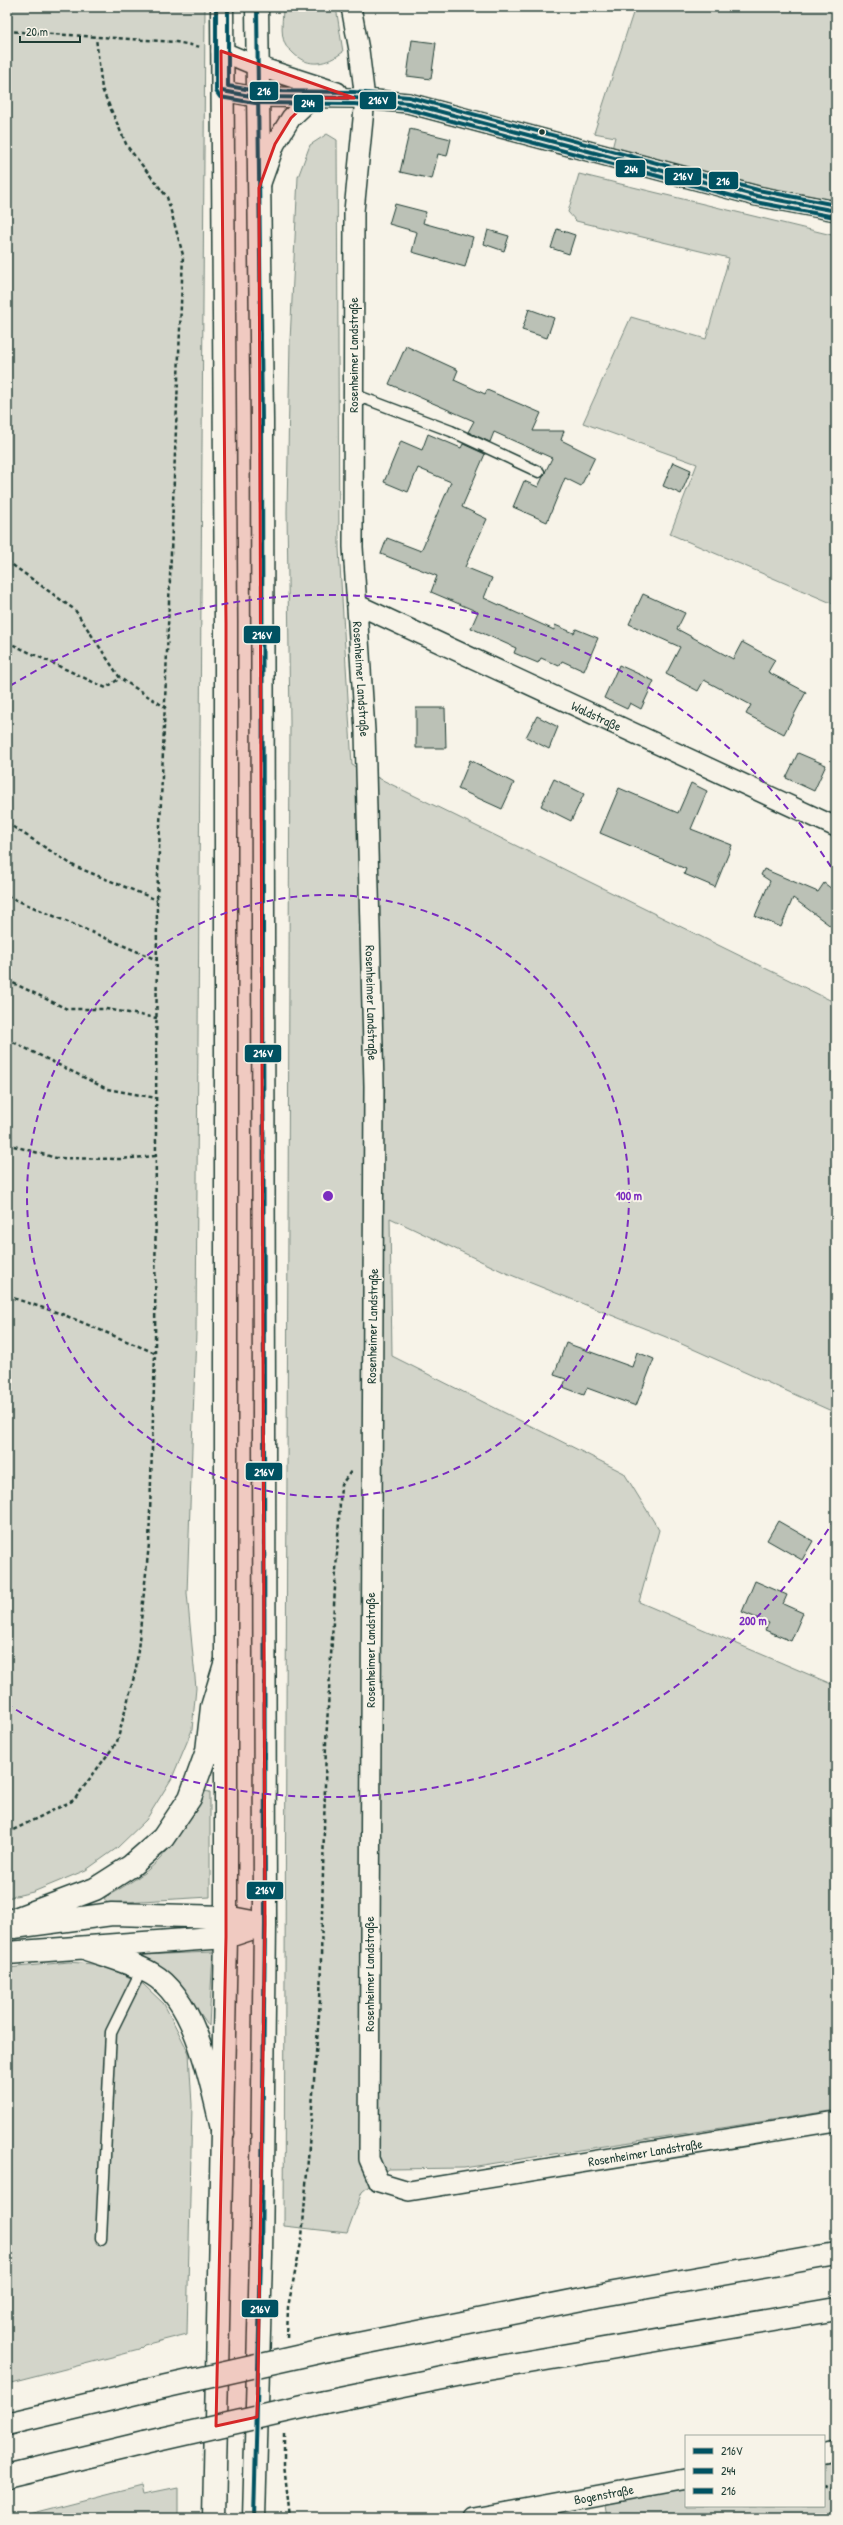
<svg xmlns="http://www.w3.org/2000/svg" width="843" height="2525" font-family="'Patrick Hand',sans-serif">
<rect width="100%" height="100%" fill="#f7f3e8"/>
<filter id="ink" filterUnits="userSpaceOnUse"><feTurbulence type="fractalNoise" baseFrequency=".025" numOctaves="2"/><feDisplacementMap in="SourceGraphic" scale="8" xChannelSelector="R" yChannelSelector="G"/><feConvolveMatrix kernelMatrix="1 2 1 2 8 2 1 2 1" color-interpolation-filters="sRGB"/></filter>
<g filter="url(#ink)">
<path fill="#d3d5ca" stroke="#79897f" d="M7,7h198l-9,1325 -9,261 9,95 -4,42 -20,48 -26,42 -29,28 -31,22 -53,22 -26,6z
M283,7h53l7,45c-16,12 -34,17 -50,1 -2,-3 -7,-5 -8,-9 -5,-11 -2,-26 -2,-37z
M635,7h201v196l-225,-50 4,-16 -21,-4z
M327,134l10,6 2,409 13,216 484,238v410l-170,-76 -160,-64 -116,-55 2,138 232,117 35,57 -20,72 197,84v424l-372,58 -75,1 -27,23 -15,41 -63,-7 6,-1505 -3,-209 3,-171 8,-164 12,-32z
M579,174l257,62v369l-166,-71 27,-70 -114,-41 48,-106 75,22 23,-81 -153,-37 -8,-9z
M204,1791l6,1v105l-103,6 -3,-5c19,-11 39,-22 55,-38 19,-20 32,-46 45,-69z
M213,1952l-4,74 -25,-36 -43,-35z
M69,1962l34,3 40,19 21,20 25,49 3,52 -5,229 -43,11 -5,5 -132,34v-416z
M836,2463v55h-229l-2,-14 81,-15v17h138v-41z
M142,2485l2,9 34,-7v31h-165z"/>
<path fill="#bbc1b6" stroke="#1f3d34" d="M412,40l24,3 -5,36 -24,-3z
M410,129l41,10 -4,17 -9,-2 -6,25 -32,-7z
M395,204l31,8 -3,11 50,14 -8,30 -53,-15 5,-20 -28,-8z
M557,229l18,6 -6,19 -18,-6z
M488,230l21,6 -5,15 -20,-7z
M529,309l25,9 -7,20 -25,-8z
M406,346l52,24 -4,10 31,14 2,-4 54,23 -8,18h31l-3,9 34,17 -14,29 -16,-8 -18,44 -34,-15 11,-26 14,6 14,-29 -58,-26 -4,10 -22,-10 6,-11 -85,-37z
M428,434l33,14 2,-4 22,10 -23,53 25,12 -22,48 27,11 -8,20 70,32 1,-5 19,8 2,-4 22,9 -14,33 -22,-10 -3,5 -18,-8 -3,5 -24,-10 2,-5 -45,-20 7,-16 -47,-20 6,-16 -56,-22 6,-16 34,13 30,-69 -33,-14 -10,24 -24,-10 17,-41 21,9z
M673,462l18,8 -10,24 -18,-8z
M643,594l42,19 -8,16 56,30 9,-17 33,18 -7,12 38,20 -22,42 -38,-20 5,-9 -47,-25 -6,11 -32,-17 14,-27 -51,-23z
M619,665l35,16 -13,28 -11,-6 -3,6 -23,-11z
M416,708h29l1,40h-30z
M537,716l21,11 -9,22 -23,-12z
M798,753l28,12 -12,26 -28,-13z
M470,760l44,23 -12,26 -44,-20z
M554,779l30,15 -13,27 -30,-15z
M691,783l16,8 -16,38 41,16 -17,42 -31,-13 2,-5 -86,-36 19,-45 59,25z
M764,869l54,23 6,-9 12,9v38l-43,-32 -12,29 -26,-11 15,-35 -9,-6z
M566,1343l66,24 5,-15 17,7 -18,47 -49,-18 -3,7 -21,-8 3,-8 -12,-4z
M778,1521l35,20 -11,19 -35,-20z
M755,1581l32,14 -4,9 20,9 -12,28 -26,-11 4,-7 -27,-11z"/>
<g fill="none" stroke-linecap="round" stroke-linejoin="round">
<defs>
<path id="lane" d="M353,394l98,37 88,41
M101,2239l10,-207 31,-63"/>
<g id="street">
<path id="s1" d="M351,7l8,43 6,49 -11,112 -1,336 12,184 9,355 -5,1073 10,23 30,9 427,-70"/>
<path d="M221,51l36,15 80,26"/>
<path d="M222,91l34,6 98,1 54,5 349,93 79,15"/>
<path d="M261,183l14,-39 16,-26 21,-20"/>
<path id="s2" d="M358,605l478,222"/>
<path d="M824,2454l12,-3"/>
<path id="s3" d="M475,2518l211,-39"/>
</g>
<path id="secondary" d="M214,2518l12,-581v-1314l-4,-616
M254,2518l7,-262 4,-332 -3,-1504 -5,-413"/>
<path id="highway" d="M7,1922l88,-33 36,-23 32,-28 27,-40 17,-47 5,-44 14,-46
M14,1927l98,-13 114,3 36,7
M89,1950c21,7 44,13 63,24 45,26 60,113 71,159
M7,1953l219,-16 39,-13
M328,2350l269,-54 239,-42
M325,2402l157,-32 354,-61
M7,2424l138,-33
M7,2476l137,-33"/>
</defs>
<use href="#lane" stroke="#1f3d34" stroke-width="13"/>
<use href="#street" stroke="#1f3d34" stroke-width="22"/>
<use href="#secondary" stroke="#1f3d34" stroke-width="25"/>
<use href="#highway" stroke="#1f3d34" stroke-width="25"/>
<path stroke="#1f3d34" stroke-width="2.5" stroke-dasharray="4 3" stroke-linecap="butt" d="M7,31l169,11 25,5
M7,561l68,49 45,68 46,30
M7,642l99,46 14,-10
M7,823l67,43 83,34
M7,896l150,64
M7,980l60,29h39l51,9
M7,1039l100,50 49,9
M7,1144l49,14 64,1 36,-3
M7,1296l55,18 93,39
M7,1833l67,-33 43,-58 19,-73 13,-125 6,-191 2,-453 26,-645 -16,-58 -40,-51 -25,-57 -6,-51
M287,2338l1,-31 14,-69 18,-237 6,-259 15,-257 11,-15
M284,2433v31l6,54
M824,2487l12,4"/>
<use href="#lane" stroke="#f7f3e8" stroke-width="10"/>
<use href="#street" stroke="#f7f3e8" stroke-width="19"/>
<use href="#secondary" stroke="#f7f3e8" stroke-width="22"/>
<use href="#highway" stroke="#f7f3e8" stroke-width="22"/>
<defs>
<path id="highway-bridge" d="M145,2391l183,-41
M144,2443l181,-41"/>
</defs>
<use href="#highway-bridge" stroke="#1f3d34" stroke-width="25" stroke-linecap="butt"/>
<use href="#highway-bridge" stroke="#f7f3e8" stroke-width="22"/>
<defs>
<path id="bus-1" d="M222,91l34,6 98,1 54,5 349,93 79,15
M254,2518l7,-262 4,-332 -3,-1504 -5,-413"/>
<path id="bus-2" d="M216,7v84l4,6 35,6 99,1 53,5 348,93 80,15"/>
<path id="bus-3" d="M228,7v79l29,5 97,1 55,5 349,93 78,15"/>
</defs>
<use href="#bus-1" stroke="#f7f3e8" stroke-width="7"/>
<use href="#bus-2" stroke="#f7f3e8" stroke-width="7"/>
<use href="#bus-3" stroke="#f7f3e8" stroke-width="7"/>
<use href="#bus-1" stroke="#005262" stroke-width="4"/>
<use href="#bus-2" stroke="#005262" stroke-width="4"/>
<use href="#bus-3" stroke="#005262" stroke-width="4"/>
</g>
</g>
<path fill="#d62828" fill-opacity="0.2" stroke="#d62828" stroke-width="3" stroke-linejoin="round" d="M221,51l133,47h-42l-21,20 -16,26 -16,44 6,1736 -7,458 -1,35 -41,9 10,-489v-1314z"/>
<g fill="none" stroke="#7b2cbf" stroke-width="2" stroke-dasharray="7 5">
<circle cx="328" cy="1196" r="301"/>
<path d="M835 1519A601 601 0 0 1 10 1706M10 686A601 601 0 0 1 835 873"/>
</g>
<circle fill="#1f3d34" stroke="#f7f3e8" stroke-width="1.5" cx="542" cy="132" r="3.5"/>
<g text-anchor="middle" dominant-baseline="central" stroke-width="4" stroke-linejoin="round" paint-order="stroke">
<g font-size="13" fill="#1f3d34" stroke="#f7f3e8">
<text transform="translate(353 355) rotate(-90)">Rosenheimer Landstraße</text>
<text stroke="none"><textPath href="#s1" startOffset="674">Rosenheimer Landstraße</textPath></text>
<text stroke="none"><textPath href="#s2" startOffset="263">Waldstraße</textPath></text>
<text stroke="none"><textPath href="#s1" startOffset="998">Rosenheimer Landstraße</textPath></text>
<text transform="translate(372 1326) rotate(-89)">Rosenheimer Landstraße</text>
<text transform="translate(370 1650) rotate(-90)">Rosenheimer Landstraße</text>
<text transform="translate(369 1974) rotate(-90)">Rosenheimer Landstraße</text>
<text stroke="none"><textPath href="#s1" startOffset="2450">Rosenheimer Landstraße</textPath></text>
<text stroke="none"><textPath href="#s3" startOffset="131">Bogenstraße</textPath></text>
</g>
</g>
<circle cx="328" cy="1196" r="6" fill="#7b2cbf" stroke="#f7f3e8" stroke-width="2"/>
<g font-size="12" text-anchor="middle" font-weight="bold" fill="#7b2cbf" stroke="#f7f3e8" stroke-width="4" stroke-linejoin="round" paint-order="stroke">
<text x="629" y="1200">100 m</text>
<text x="753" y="1625">200 m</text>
</g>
<g stroke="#f7f3e8" stroke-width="1.5">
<rect x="249" y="81" width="30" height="20" rx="4" fill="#005262"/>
<rect x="359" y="91" width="38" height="19" rx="4" fill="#005262"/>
<rect x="293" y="94" width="31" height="19" rx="4" fill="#005262"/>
<rect x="615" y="159" width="31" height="19" rx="4" fill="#005262"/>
<rect x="664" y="167" width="38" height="19" rx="4" fill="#005262"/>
<rect x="708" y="171" width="31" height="19" rx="4" fill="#005262"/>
<rect x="243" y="625" width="38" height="19" rx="4" fill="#005262"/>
<rect x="244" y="1044" width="38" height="19" rx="4" fill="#005262"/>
<rect x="245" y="1462" width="38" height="19" rx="4" fill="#005262"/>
<rect x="246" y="1881" width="38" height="19" rx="4" fill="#005262"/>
<rect x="241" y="2299" width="38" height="19" rx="4" fill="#005262"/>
</g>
<g font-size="11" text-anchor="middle" font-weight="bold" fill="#fff">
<text x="264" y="95">216</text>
<text x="378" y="104">216V</text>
<text x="308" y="107">244</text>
<text x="631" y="173">244</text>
<text x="683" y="180">216V</text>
<text x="723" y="185">216</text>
<text x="262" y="639">216V</text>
<text x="263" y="1057">216V</text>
<text x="264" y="1476">216V</text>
<text x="265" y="1894">216V</text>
<text x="260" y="2313">216V</text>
</g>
<rect width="843" height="2525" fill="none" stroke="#f7f3e8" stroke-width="24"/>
<rect x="12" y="12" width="819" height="2501" fill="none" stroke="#1f3d34" stroke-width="1.5" filter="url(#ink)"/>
<rect x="685" y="2435" width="140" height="72" fill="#f7f3e8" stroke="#a1aaa0"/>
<rect x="693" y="2448" width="20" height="6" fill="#005262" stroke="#a1aaa0"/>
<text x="721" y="2455" font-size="12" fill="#1f3d34">216V</text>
<rect x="693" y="2468" width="20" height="6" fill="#005262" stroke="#a1aaa0"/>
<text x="721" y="2475" font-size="12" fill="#1f3d34">244</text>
<rect x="693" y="2488" width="20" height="6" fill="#005262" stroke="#a1aaa0"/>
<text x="721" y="2495" font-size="12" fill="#1f3d34">216</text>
<path d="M20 36v6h60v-6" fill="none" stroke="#1f3d34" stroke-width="2"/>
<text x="26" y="36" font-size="12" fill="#1f3d34" stroke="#f7f3e8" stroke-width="3" paint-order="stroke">20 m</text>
</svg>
